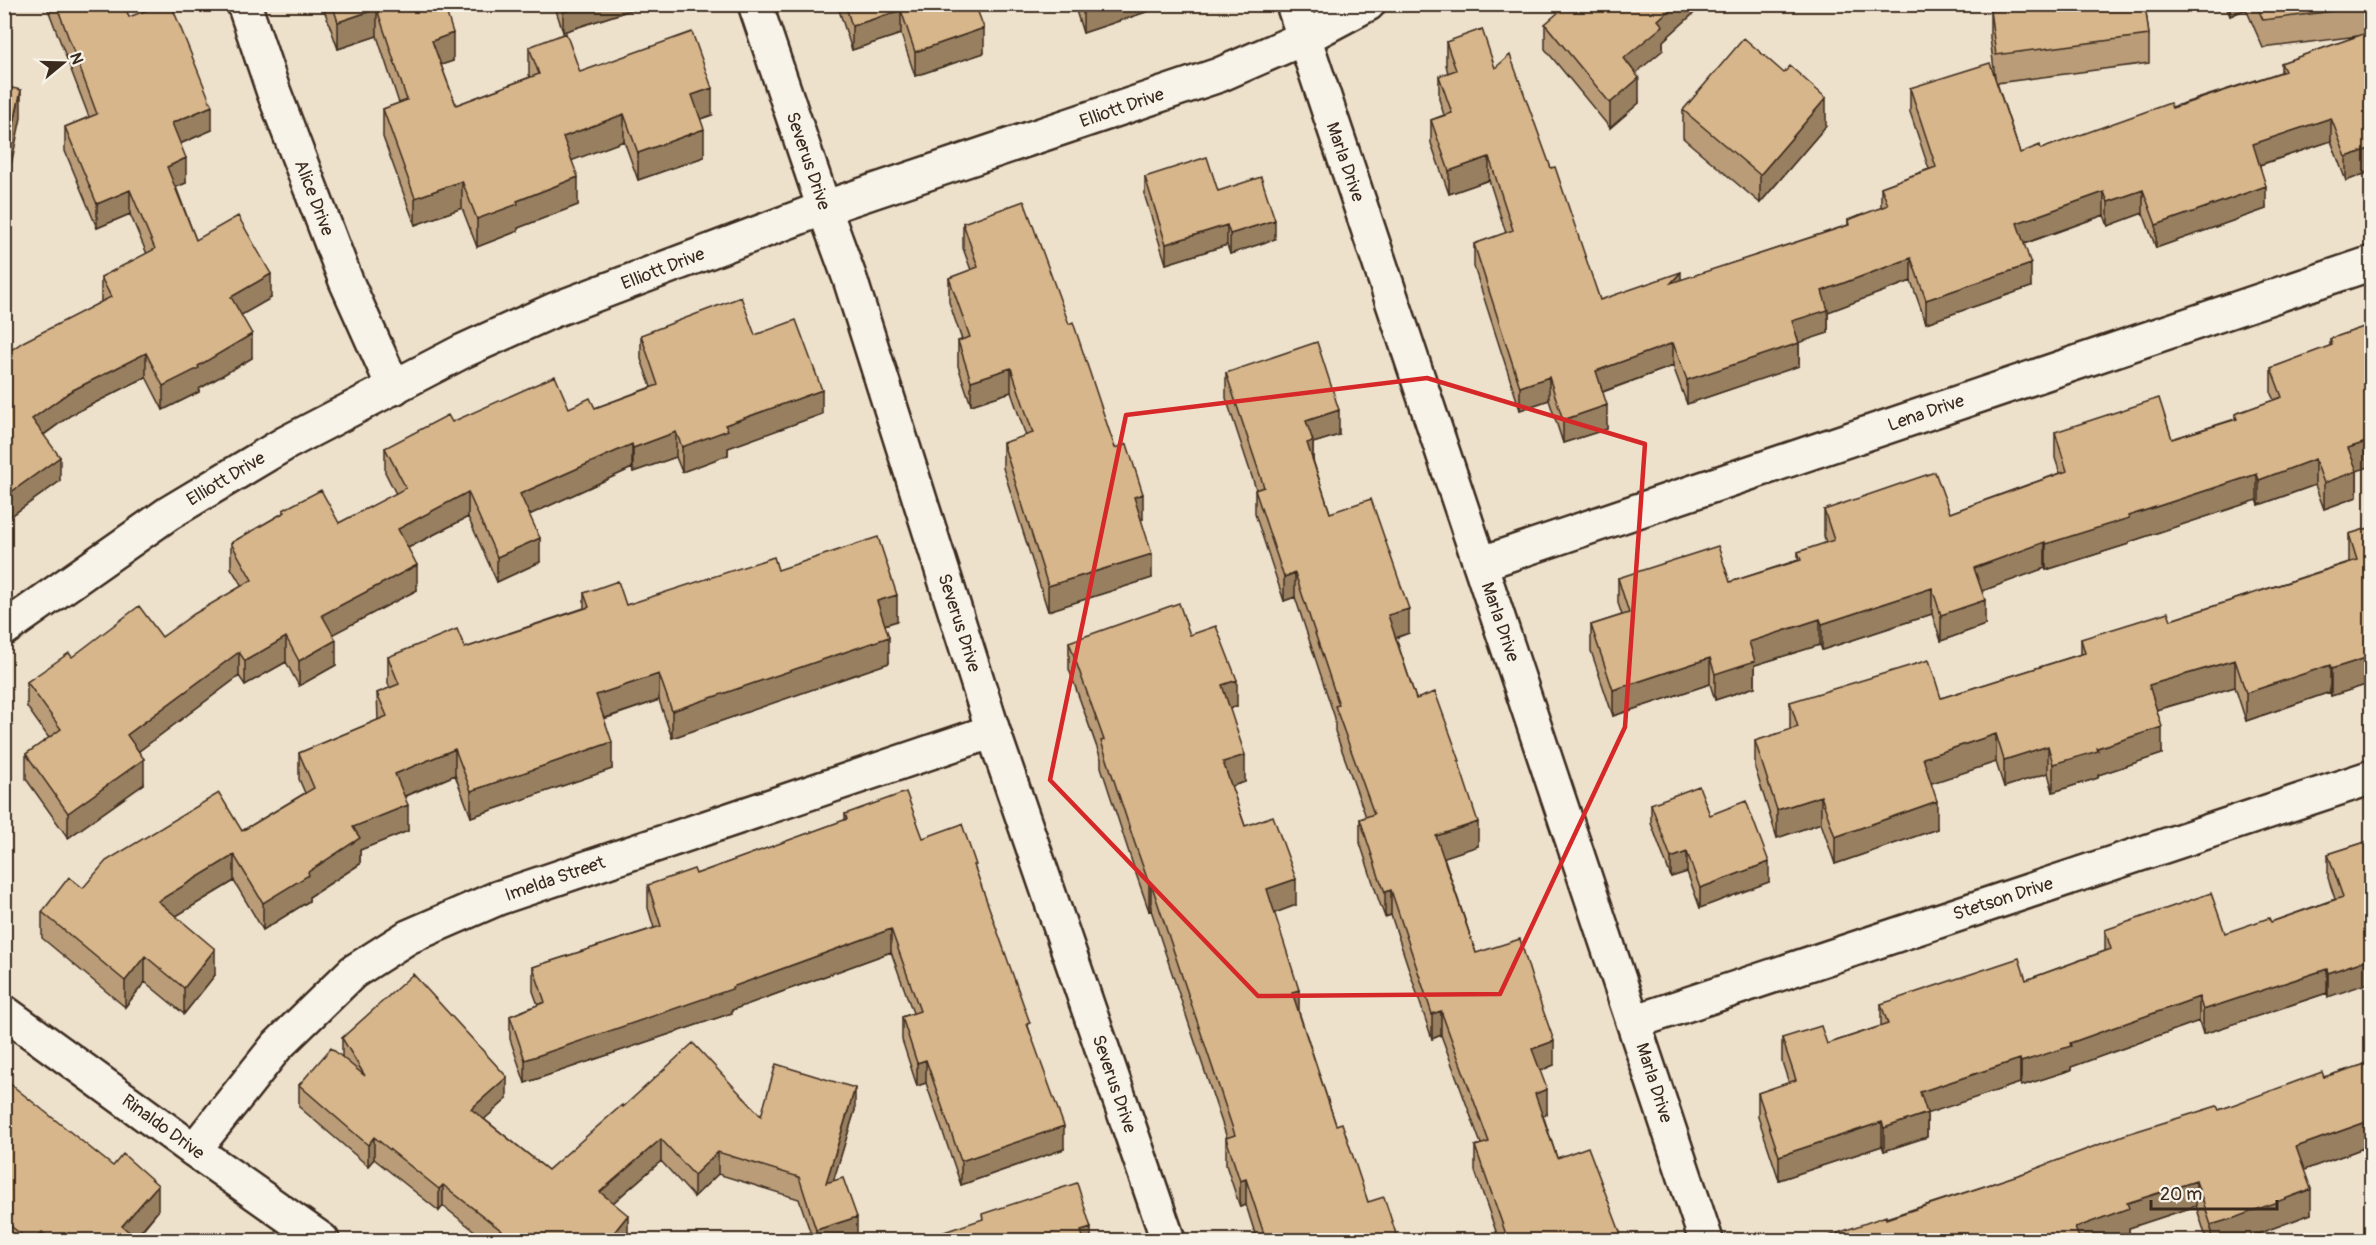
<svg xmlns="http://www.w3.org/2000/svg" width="2376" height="1245" font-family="Pangolin,sans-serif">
<rect width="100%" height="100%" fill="#eee1cc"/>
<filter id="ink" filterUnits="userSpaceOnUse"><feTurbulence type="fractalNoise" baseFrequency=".0167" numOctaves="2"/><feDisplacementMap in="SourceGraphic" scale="12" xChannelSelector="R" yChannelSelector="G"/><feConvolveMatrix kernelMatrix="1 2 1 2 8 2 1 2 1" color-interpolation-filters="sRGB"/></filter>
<g filter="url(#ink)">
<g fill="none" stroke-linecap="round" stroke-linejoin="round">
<defs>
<path id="minor" d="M244,4l29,86 73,191 48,107
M1293,4l413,1236
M824,208l26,71 143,452 175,509
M1480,564l892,-301
M4,1012l190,138 128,90
M1634,1022l738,-245
M194,1150l82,-103 77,-75 55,-35 90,-39 495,-167"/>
<path id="tertiary" d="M755,4l69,204
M4,629l165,-116 117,-70 177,-92 91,-41 270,-102 395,-133 85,-37 64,-34"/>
</defs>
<use href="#minor" stroke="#3b2a1e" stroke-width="38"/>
<use href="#tertiary" stroke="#3b2a1e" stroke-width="38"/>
<use href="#minor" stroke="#f7f3e8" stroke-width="33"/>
<use href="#tertiary" stroke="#f7f3e8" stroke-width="33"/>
</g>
<path fill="#ba9d78" stroke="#3b2a1e" stroke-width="1.5" d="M46,4h78l5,13 83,113 -32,14 6,39 -10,4 20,53 75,58 -30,17 11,43 -53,31v3l-36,18 -17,-33 -75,38 -27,20 16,46 -56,40v-166l97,-53v-25l46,-23 -17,-40 -33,14 -32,-77v-24l24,-10z
M322,4h122l9,57 -12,4 15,40 74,-28 -1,-2v-28l51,25 132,43 -12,4 4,38 -66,23 -14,-39 -52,19 6,45 -60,23v3l-41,16 -15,-39 -47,17 -32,-88v-28l16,-6 -22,-67 -39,13z
M554,4h95l-86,28z
M837,4h138l9,49 -69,23 -14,-42 -49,16z
M1074,4h96l-87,29z
M1562,4h142l-41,37v9l-28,23 4,30 -29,25 -65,-79v-25l20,-16z
M1994,4h151l4,31v28l-152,20 23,70 21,-4 240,-77v-9l77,-27 -95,12 -17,-39 -16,7 -5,-12h147v167l-26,10 -15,-40 -71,24 6,44 -110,39 -13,-35 -35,13 -4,-11 -80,29 7,43 -105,36 -15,-42 -83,31v21l-29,9v24l-112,38 -14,-38 -70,26 4,37 -44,14 -14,-43 -29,10 -46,-143v-23l32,-11 -17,-53 -40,14 -18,-51v-23l13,-5 -5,-16v-23l9,-3 -2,-8v-23l49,26 56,100 49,132 81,-20 167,-55v-5l33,-12v-21l48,-18 -19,-57v-24l85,-11 -5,-39v-28l5,-1z
M1683,110l143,16 -66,77 -77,-65z
M1145,177l73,14 57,48 -45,15 -3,-9 -61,19 -21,-67z
M963,223l106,101 46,124 28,71h-2l11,59 -104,33 -45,-143v-25l23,-7 -15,-44 -40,13 -13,-39v-25l4,-1 -13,-38v-24l22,-8 -8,-22z
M2372,324l-15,147v26l-33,12 -9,-24 -56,20 -2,-5 -128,42v2l-83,26 -1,-2 -63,23 3,34 -44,16 -9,-27 -110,36 -2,-5 -65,20v22l-40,13 -5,-16 -97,32 -22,-65v-26l31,-10 -4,-12v-25l112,4 68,-22v-8l28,-9 -2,-7v-26l126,3 110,-40 -5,-15v-26l117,7 63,-20v-5l39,-14 -3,-6v-26l59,-22v-7z
M641,335h114l67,79 -94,34v7l-46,17 -6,-15 -43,15 -1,-4 -103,47 11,47 -43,20 -29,-65 -60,31 9,42 -85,44 4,31 -37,21 -13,-24 -41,23 -6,-9 -100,75 5,33 -76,54 -42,-59v-25l23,-16 -22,-31v-25l45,-25 90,-20 80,-51 -11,-18v-25l52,-30v-3l56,13 57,-29 -11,-22v-24l67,-26 117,-14h26l56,-21 -10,-28z
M1226,373l113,62 -26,8v17l17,53 79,120 -13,5 20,61 44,67 18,80 -34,11 32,96 78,112 -14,6 7,43 -4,1 14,43 66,82h-124l-24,-69v-25l6,-2 -40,-109 -9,4 -41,-124 -6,2 -6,-16 -19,-58v-24l6,-2 -31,-86v-13l-40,-121 -11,4 -29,-87v-24l1,-1 -30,-91z
M2372,527v156l-41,13 -1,-4 -84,29 -11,-34 -78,23 5,44 -64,21v3l-45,14 -5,-19 -44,14 -8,-25 -65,21 6,46 -102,35 -14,-41 -44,15 -22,-70v-27l35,-11v-28l151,-4 140,-44v-15l90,-19 178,-58v-28z
M778,570l119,51 -12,4 4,38 -217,75 -13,-38 -55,19 8,50 -141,48 -16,-42 -51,22 4,34 -48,19v14l-51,33v4l-46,29 -29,-49 -58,35 39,59 -31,39 -39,-32 -20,25 -83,-69v-26l41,-24 159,-57 63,-38 -6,-14v-26l79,-33 -1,-27 13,-5 -2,-5v-26l77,-9 119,-40v-15l42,12z
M1190,635l47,71 -8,3 16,73 -14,4 14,40 51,79 -22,8 25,99 37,113 32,77 30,38h-141l-11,-35 -6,2 -14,-42v-27h1l-76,-228 -2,1 -15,-43 -33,-101v-8l-32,-90v-27z
M1651,804l59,11 59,67 -69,26 -13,-36 -16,5 -20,-54z
M845,814l78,24 53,33 54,161 34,117 -103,36 -35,-102 -9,3 -15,-46v-23l11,-4 -22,-61 -159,58v3l-207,70 -15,-44v-23l28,-11 -5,-14v-24l121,-39 -6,-20v-23l48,-11 149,-54z
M2372,840l-44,157 -1,-4 -124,41 -4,-13 -128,46v3l-50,16 -1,-3 -93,30v24l-43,14 -2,-5 -103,34 -21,-63v-24l31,-10 -7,-21v-24l45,6 54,-18v-22l145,-24 79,-29v-21l120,3 46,-11 64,-23 -7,-21v-24z
M342,1038l165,61 -23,20 64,51 75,-63 138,9 94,-6 -22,71 24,58 -6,1h-38l-14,-41 -81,-25 -24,23 -33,-36 -48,42 15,33 -3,4h-139l-43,-34 -4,5 -65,-52 -6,7 -69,-59v-22l43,-28z
M2372,1062l-1,88 -2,-4 -65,24 7,44 -70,26h-34l-11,-34 -67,22v6l-19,6h-292l401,-130z
M4,1079l154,132 -22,27 3,2h-135z"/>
<path fill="#977f61" stroke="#3b2a1e" stroke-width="1.5" d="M588,4h61l-86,28v-20z
M1095,4h75l-87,29v-24z
M1676,4h28l-41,37v9l-39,33v-25l34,-38z
M2230,4h16v5l-16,7z
M377,9v27l-39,13v-27z
M901,10v24l-49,16v-24z
M984,28v25l-69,23v-24z
M453,33v28l-21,7v-27z
M1639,78v25l-29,25v-25z
M712,88v27l-20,7v-27z
M21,90v28l-17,80v-28z
M1826,98v28l-66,77v-28z
M2372,102v23l-5,-22z
M212,106v24l-40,17v-24z
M624,114v27l-61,23v-27z
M2331,118v23l-78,26v-23z
M704,129v28l-66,23v-27z
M2372,148v23l-26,10v-24z
M1489,157v23l-40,14v-23z
M186,158v25l-19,8v-24z
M578,177v28l-60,23v3l-41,16v-28l40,-18z
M462,181v27l-47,17v-27z
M2266,186v23l-110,39v-23z
M130,190v24l-33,14v-24z
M2143,190v23l-35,13v-24z
M2104,192v23l-87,31v-23z
M1275,220v19l-45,15v-20z
M1227,225v20l-61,19v-20z
M1911,258v23l-83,31v21l-36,12v-24l30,-30z
M2031,264v23l-105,36v-23z
M1681,272v23l-10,-12z
M271,274v24l-40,23v-24z
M252,334v24l-53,31v3l-36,18v-24z
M1673,343v23l-77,28v-23z
M1799,343v23l-112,38v-24z
M146,353v24l-75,38 -39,28v-24l39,-28z
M1011,368v24l-40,13v-24z
M1549,377v23l-29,10v-23z
M822,390v24l-94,34v7l-46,17v-25l43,-22z
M1607,405v24l-44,14v-23z
M1339,410v25l-26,8v22l-6,2 -1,-46z
M676,432v25l-43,15v-24z
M2372,440v26l-15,5v26l-33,12v-26l24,-35z
M632,444v24l-112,51v-25z
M60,457v24l-56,40v-24z
M2315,459v26l-56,20v-25z
M2257,474v26l-128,42v2l-83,26v-26l82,-28z
M468,492v25l-70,36v-24z
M1143,494v25l-9,3v-25z
M540,538v24l-43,20v-25z
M2045,542v26l-71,26v-26z
M1152,554v24l-104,33v-25z
M417,565v25l-95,50v-25z
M1295,573v24l-11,4v-24z
M1932,588v26l-110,36v-26z
M897,595v26l-20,6v-26z
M1985,600v25l-44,16v-26z
M1409,609v24l-21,7v-25z
M1820,619v26l-65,20v22l-40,13v-26l34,-32z
M286,637v25l-41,23v-24z
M889,637v26l-217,75v-27z
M336,640v25l-37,21v-25z
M239,652v24l-112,84v-25z
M2372,656v27l-41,13v-27z
M1710,658v26l-97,32v-26z
M2235,660v27l-86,25v-27z
M2330,665v27l-84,29v-28z
M659,674v26l-63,21v-26z
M1237,680v26l-15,6v-27z
M2162,727v27l-64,21v3l-45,14v-28l44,-16z
M1996,734v28l-73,24v-28z
M612,742v27l-141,48v-26z
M2048,746v27l-44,14v-27z
M455,749v26l-60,25v-26z
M1245,755v27l-22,7v-27z
M144,759v25l-76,54v-25z
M10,795v20l-6,5v-20z
M1821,796v27l-44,15v-28z
M1937,801v28l-102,35v-27z
M408,805v26l-48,19v14l-51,33v4l-46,29v-27l45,-31 45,-45z
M1478,822v24l-42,14v-24z
M1687,852v20l-16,5v-19z
M234,855v26l-76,46v-26z
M1769,862v20l-69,26v-20z
M1296,879v26l-29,11v-27z
M1151,883v27l-2,1v-27z
M1391,890v25l-6,2v-25z
M891,929v23l-159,58v3l-207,70v-23l207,-73z
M215,949v26l-31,39v-26z
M145,956v26l-20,25v-26z
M2372,958v24l-44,15v-24z
M2327,969v24l-124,41v-24z
M1299,990v26l-7,-24z
M2199,997v24l-128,46v3l-50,16v-24l49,-19z
M1441,1011v24l-9,4v-25z
M1554,1041v24l-22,9v-25z
M2020,1059v24l-100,33v-24z
M926,1060v23l-9,3v-23z
M507,1077v22l-36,32v-22z
M855,1088v22l-29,95v-22z
M1547,1089v25l-12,4v-24z
M1927,1113v24l-43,14v-23z
M2369,1121v25l-73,27v-26z
M1882,1122v24l-103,34v-24z
M2372,1124v26h-1v-25z
M1064,1126v23l-103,36v-24z
M374,1137v22l-6,7v-21z
M661,1139v22l-61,53v-22z
M718,1152v22l-24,23v-22z
M1246,1179v26l-6,2v-26z
M2196,1181v25l-67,22v6l-19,6h-35v-12l52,-25z
M158,1185v26l-25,29 -11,-14z
M443,1185v21l-4,5v-22z
M2311,1189v25l-70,26h-30v-15z
M628,1215v21l-3,4h-17z
M857,1217v22l-6,1h-35v-10z
M1091,1228v12h-10v-9z
M42,1232v8h-8z"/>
<path fill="#d8b68b" stroke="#3b2a1e" stroke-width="1.5" d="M56,4h68l5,13 34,-13h8l41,102 -40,17 14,35 -19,9 29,73 42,-24 33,58 -40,23 21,37 -54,32 1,2 -36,18 -17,-33 -75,38 -39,28 28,38 -56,40v-142l19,-13 88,-45 -10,-20 54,-28 -25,-59 -33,14 -32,-77 32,-13z
M332,4h112l9,29 -21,8 24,64 83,-31 -10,-27 37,-14 14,39 112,-40 20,56 -20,7 12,34 -66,24 -14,-39 -61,23 15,40 -61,24 1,3 -41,15 -15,-38 -47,17 -32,-89 24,-9 -30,-91 -39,13z
M561,4h27l-25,8z
M845,4h130l9,24 -69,24 -14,-42 -49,16z
M1082,4h13l-12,5z
M1568,4h108l-18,16 5,6 -39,32 15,20 -29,25 -65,-79z
M1998,4h147l4,31 -153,20 -6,-45 8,-1z
M2256,4h116v2l-109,14z
M1482,29l13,39 15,-13 41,113 4,-1 45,133 81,-28 -10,11 178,-58 -1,-5 40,-15 -7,-18 55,-20 -26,-79 80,-25 30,90 20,-8 1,4 129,-46 2,5 113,-37 -4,-8 91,-32v71l-5,1 5,11v34l-26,9 -15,-39 -78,26 13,42 -110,39 -13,-35 -35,12 -4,-10 -87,31 14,41 -105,36 -15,-42 -89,33 6,19 -36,11 7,22 -112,37 -14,-37 -77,28 11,34 -44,15 -14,-43 -29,10 -46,-143 39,-14 -24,-73 -40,14 -18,-51 21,-7 -13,-37 17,-6 -10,-28z
M1744,38l40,35 6,-7 36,32 -66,77 -77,-65z
M4,86l17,4 -17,80z
M1207,157l11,34 43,-14 14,43 -45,14 -3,-9 -61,19 -21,-67z
M1024,201l45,123 4,-2 42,126 12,-4 16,50 -9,3 18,57 -104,32 -45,-143 30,-10 -22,-65 -40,13 -13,-40 12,-4 -21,-59 29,-11 -15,-44z
M741,297l14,38 41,-15 26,70 -97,35 3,5 -46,17 -6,-15 -43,16 -1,-4 -112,50 20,44 -43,19 -29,-65 -70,37 19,36 -95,50 14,25 -37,21 -13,-24 -41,24 -6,-9 -112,83 17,24 -76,54 -42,-59 35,-25 -34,-47 42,-29 3,4 67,-51 23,31 32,-23 58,-34 -21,-37 54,-31 -2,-2 38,-20 18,33 67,-35 -21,-40 63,-33 4,7 103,-46 14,32 21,-10 5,10 63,-23 -17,-50z
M2372,324v116l-24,8 9,23 -33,12 -9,-24 -56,21 -2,-6 -129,42 1,2 -83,26 -1,-2 -71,26 11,32 -44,15 -9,-27 -110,36 -2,-5 -71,23 6,19 -40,13 -5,-16 -97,32 -22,-65 38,-12 -11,-35 100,-32 12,36 71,-22 -3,-8 36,-12 -10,-30 111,-38 15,41 117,-42 -12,-39 104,-34 13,41 65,-20 -2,-5 47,-17 -11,-29 61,-23 -2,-6z
M1317,342l22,68 -33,11 7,20 -6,2 23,70 41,-14 38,110 -21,6 28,84 19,-7 25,69h-2l20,61 -42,14 40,117 44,-14 13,43 21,59 -22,8 15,40 -12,5 22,64 31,-11 35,93h-115l-33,-94 14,-4 -48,-131 -9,3 -41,-124 -6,2 -6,-15 -19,-58 14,-5 -39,-108 4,-1 -44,-132 -11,4 -29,-87 9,-3 -38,-114z
M2372,527v129l-41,13 -1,-4 -84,28 -11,-33 -86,25 13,42 -65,21 1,3 -45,13 -5,-18 -44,14 -8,-26 -73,24 14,43 -102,36 -14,-41 -44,14 -22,-69 43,-14 -8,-25 139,-42 12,38 144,-45 -4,-14 87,-27 3,8 186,-60 -8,-26z
M878,537l19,58 -20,6 12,36 -217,74 -13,-37 -63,21 16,47 -141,49 -16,-42 -60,25 13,31 -55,22 7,11 -52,34 1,3 -46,28 -29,-48 -76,46 57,48 -31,39 -39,-32 -20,25 -83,-69 27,-35 14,11 23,-27 113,-68 23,38 72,-43 -15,-35 88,-37 -10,-23 22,-9 -11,-27 69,-28 8,19 124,-41 -5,-14 34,-12 8,24 148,-48 4,13z
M1179,603l11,32 26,-9 21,54 -15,5 23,70 -22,7 22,64 28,-10 23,63 -29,10 32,101 -7,2 44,133 6,-2 26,79 16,-5 14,43h-132l-20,-61 -6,2 -14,-43 9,-3 -84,-252 -2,1 -15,-43 -33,-100 3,-1 -35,-98z
M1699,786l11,29 36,-14 23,61 -69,26 -13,-36 -16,6 -20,-54z
M4,788l6,7 -6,5z
M906,792l17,46 39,-14 14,41h-2l56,158 -3,1 37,102 -103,35 -35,-101 -9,3 -15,-46 18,-6 -29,-82 -159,58v2l-207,71 -15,-44 35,-14 -12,-35 128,-41 -13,-41 46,-16 2,5 151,-55 -2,-5z
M2372,840v118l-44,15 -1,-4 -124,41 -4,-13 -129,46 1,3 -50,16 -1,-3 -100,33 7,21 -43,15 -2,-6 -103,34 -21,-63 38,-13 -14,-42 39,-12 6,18 61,-20 -7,-20 138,-46 7,22 85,-31 -6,-19 106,-37 14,40 44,-15 2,4 72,-25 -15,-43z
M413,974l94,103 -36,32 77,61 74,-65 1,2 70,-64 68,73 15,-52 79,24 -29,95 17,-5 14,39 -41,13 -17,-53 -81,-25 -24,23 -33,-36 -61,53 28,23 -20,25h-113l7,-9 -59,-46 -4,4 -65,-52 -6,8 -69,-60 32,-37 34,28 -23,-38z
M2372,1062v62l-1,1 -2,-4 -73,26 15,42 -74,28 -26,8 -15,-44 -69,22 2,5 -54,20 5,12h-262l68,-24v3l141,-47 97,-37 93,-29 2,4 103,-38 2,5z
M4,1079l109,87 10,-12 35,31 -36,41 17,14h-87l-10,-8 -8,8h-5l-25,-19z
M1077,1183l14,45 -10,3 3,9h-164l63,-21 -1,-5z"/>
</g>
<path fill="none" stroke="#d62828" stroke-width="4.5" stroke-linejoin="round" d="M1427,378l218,66 -20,283 -125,267 -242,2 -208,-216 76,-365z"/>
<g text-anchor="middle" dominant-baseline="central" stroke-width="6" stroke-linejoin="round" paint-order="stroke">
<g font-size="18" fill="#3b2a1e" stroke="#f7f3e8">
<text transform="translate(1122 108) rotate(-19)">Elliott Drive</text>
<text transform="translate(808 161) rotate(71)">Severus Drive</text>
<text transform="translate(1345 162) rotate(71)">Marla Drive</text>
<text transform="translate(314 198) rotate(69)">Alice Drive</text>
<text transform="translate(663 269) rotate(-21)">Elliott Drive</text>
<text transform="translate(1926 413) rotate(-19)">Lena Drive</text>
<text transform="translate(226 479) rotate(-31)">Elliott Drive</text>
<text transform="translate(1500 622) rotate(71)">Marla Drive</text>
<text transform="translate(959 623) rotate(72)">Severus Drive</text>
<text transform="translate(555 879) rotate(-19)">Imelda Street</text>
<text transform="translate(2003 899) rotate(-18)">Stetson Drive</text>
<text transform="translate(1654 1083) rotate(72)">Marla Drive</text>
<text transform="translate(1114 1084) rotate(71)">Severus Drive</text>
<text transform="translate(163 1127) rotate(36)">Rinaldo Drive</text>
</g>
</g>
<rect width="2376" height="1245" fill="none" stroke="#f7f3e8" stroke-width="24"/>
<rect x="12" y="12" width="2352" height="1221" fill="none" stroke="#3b2a1e" stroke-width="2" filter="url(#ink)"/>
<g transform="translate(63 63) rotate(71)" stroke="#f7f3e8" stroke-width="4.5" paint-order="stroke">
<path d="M0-4.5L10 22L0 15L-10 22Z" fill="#3b2a1e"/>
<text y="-9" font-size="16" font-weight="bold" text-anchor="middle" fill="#3b2a1e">N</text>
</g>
<path d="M2151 1200v9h126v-9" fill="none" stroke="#3b2a1e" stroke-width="3"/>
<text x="2160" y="1200" font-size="18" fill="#3b2a1e" stroke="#f7f3e8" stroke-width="4.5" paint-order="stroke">20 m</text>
</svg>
